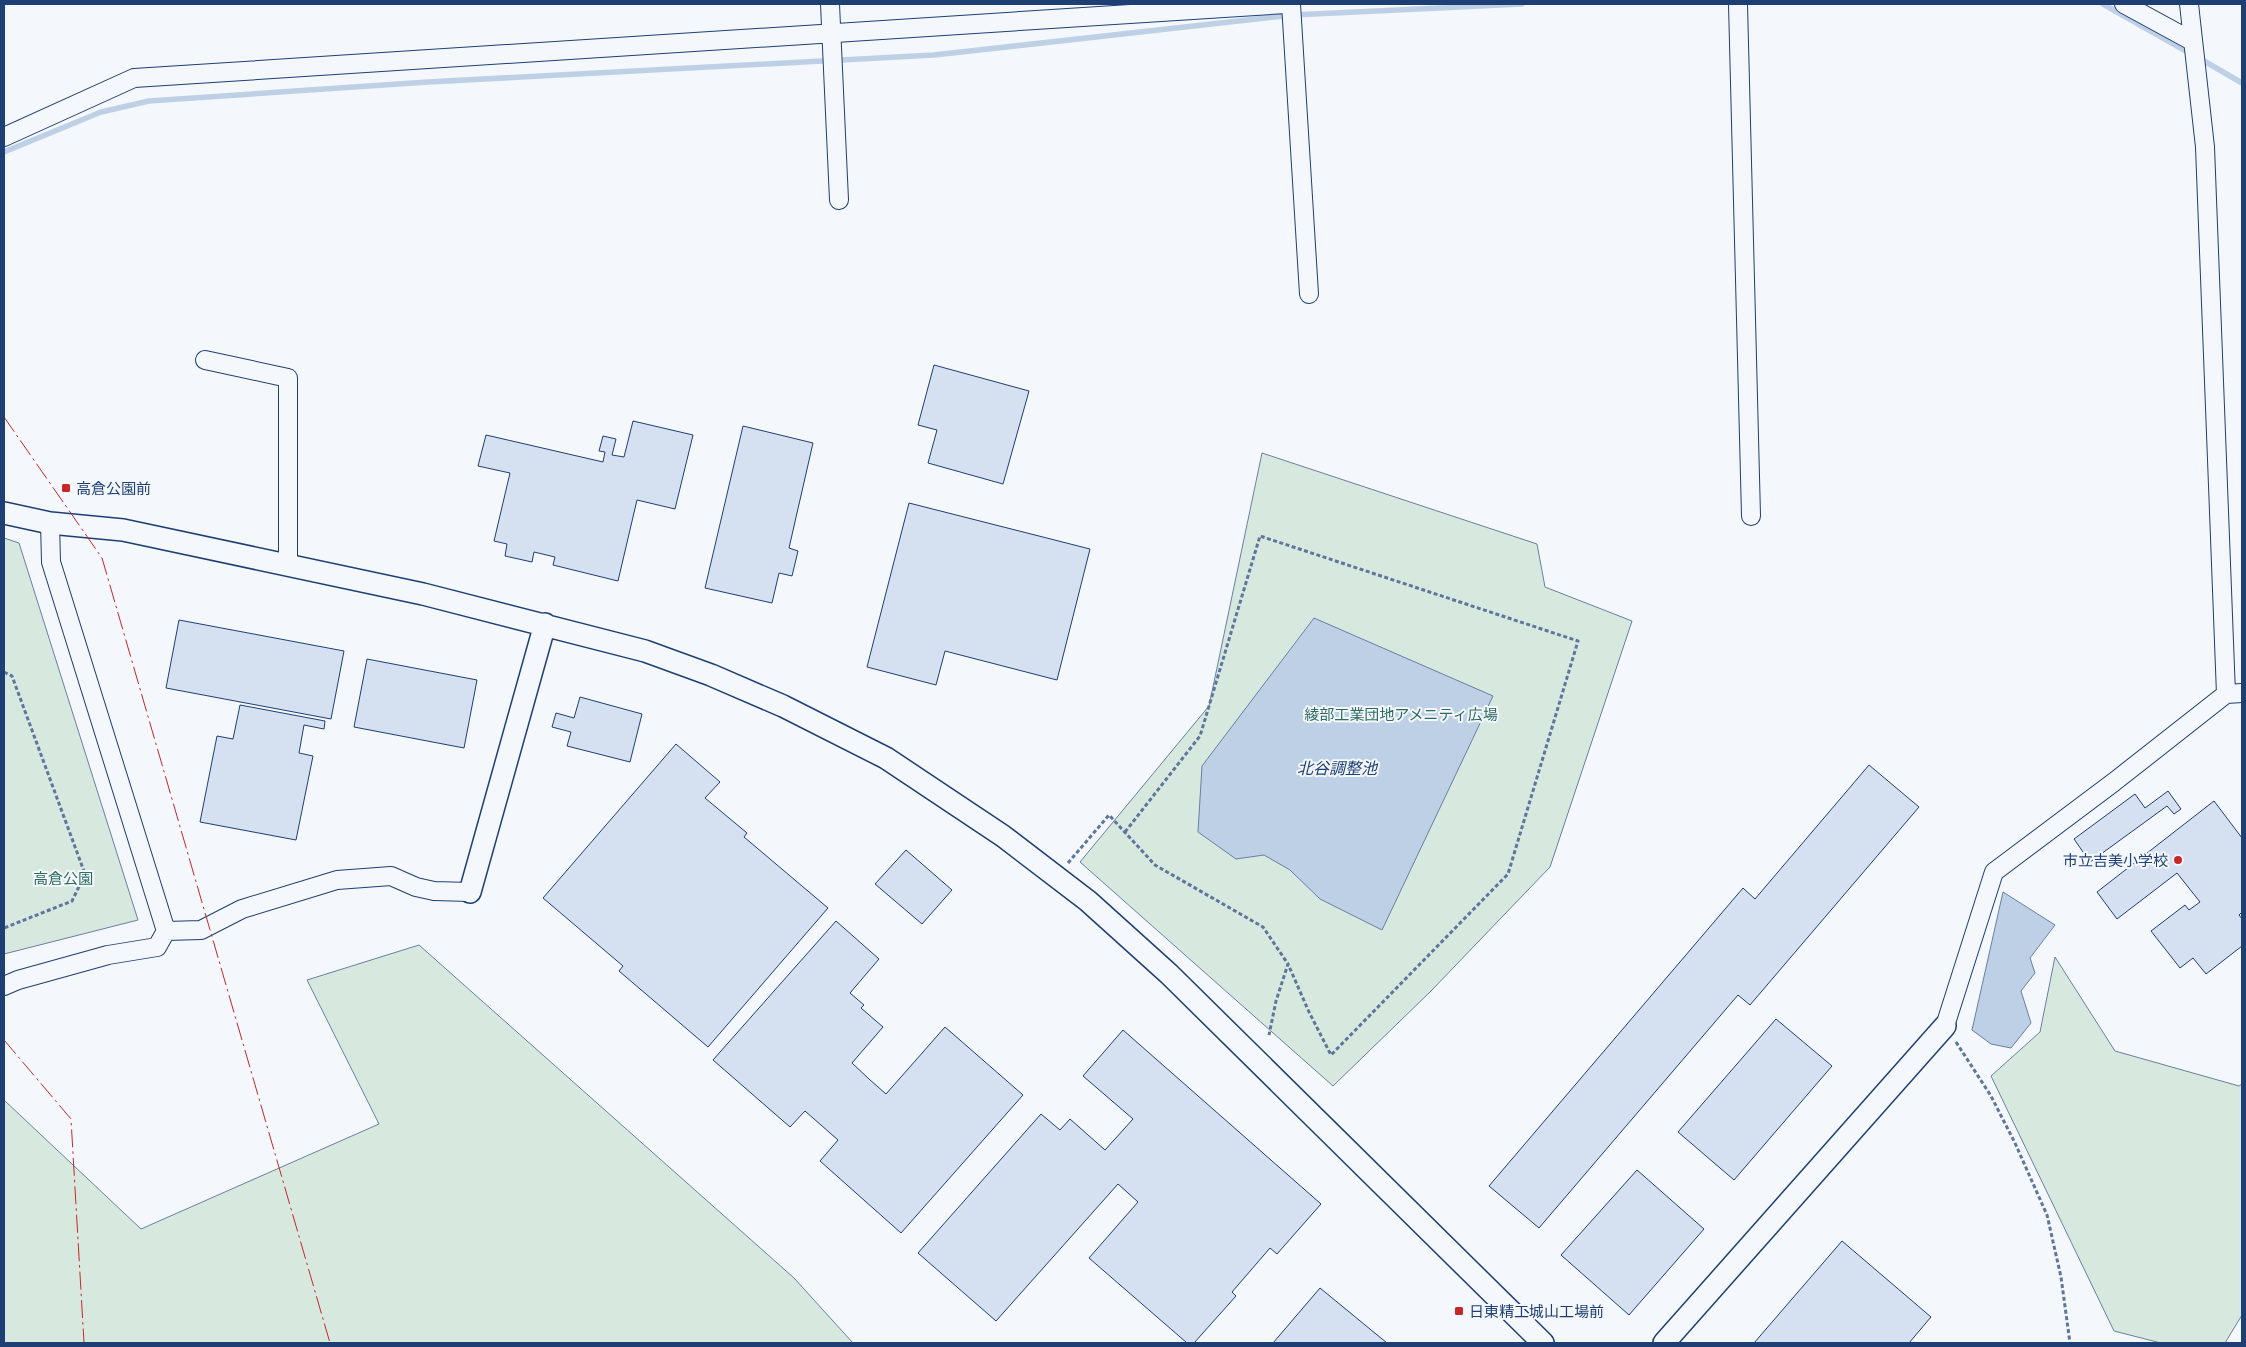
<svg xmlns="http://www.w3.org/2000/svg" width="2246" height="1347" font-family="'Archivo Narrow','Noto Sans JP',sans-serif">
<rect width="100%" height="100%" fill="#f4f7fb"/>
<path fill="#d7e8df" stroke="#687fa3" d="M1262,453l275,91 8,43 87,34 -82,246 -119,124 -98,95 -253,-224 129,-156z
M4,538l15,5 119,377 -134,34z
M419,945l375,333 59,65h-849v-243l137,129 238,-105 -72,-144z
M2055,957l60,94 124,35 3,-2v231l-17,28h-64l-47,-12 -123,-255 49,-44z"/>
<path fill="#bed0e5" stroke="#687fa3" d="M1314,618l179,78 -111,234 -62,-31 -30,-29 -26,-15 -28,4 -38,-27 4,-66z
M2003,892l52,33 -25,33 5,15 -14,18 10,32 -20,25 -20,-4 -19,-14z"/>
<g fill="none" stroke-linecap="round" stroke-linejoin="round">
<path stroke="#bed0e5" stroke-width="5.5" d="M2103,4l88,50
M2199,58l43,25
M4,152l97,-40 48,-11 279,-19 506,-27 359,-40 229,-11"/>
</g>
<path fill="#d5e0f0" stroke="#1d3f73" d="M934,365l95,26 -26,93 -75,-21 9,-33 -19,-5z
M633,421l60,14 -18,74 -38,-9 -19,81 -65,-16 2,-8 -21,-5 -2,10 -27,-6 2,-12 -13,-3 16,-68 -32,-7 8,-31 117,27 2,-10 -6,-1 4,-15 13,3 -4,16 12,2z
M743,426l70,17 -24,105 9,3 -6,25 -13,-3 -7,30 -67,-15z
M909,503l181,46 -33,131 -112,-29 -9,34 -69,-18z
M179,620l165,31 -13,68 -165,-31z
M367,659l110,21 -13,68 -110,-21z
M580,697l62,17 -12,48 -63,-16 4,-14 -19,-5 4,-14 18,5z
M240,705l85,16 -1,8 -20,-4 -5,28 14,3 -17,84 -96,-18 17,-86 16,3z
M676,744l44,38 -15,16 42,35 -3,4 84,71 -120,139 -89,-76 4,-5 -80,-68z
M1869,765l50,42 -169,198 -12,-10 -199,233 -50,-42 254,-298 12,11z
M2168,791l13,18 -7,5 -7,-8 -77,56 -16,-23 61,-45 10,14z
M2214,801l28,37v74l-3,3 3,4v27l-36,28 -13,-16 -13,10 -29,-37 34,-26 4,5 11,-8 -23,-29 -60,46 -20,-27z
M906,850l46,40 -30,34 -47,-40z
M836,921l43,38 -29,34 14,12 -3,3 22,19 -31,36 17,16 17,15 59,-67 78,68 -122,138 -81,-72 18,-21 -33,-29 -15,16 -77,-67z
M1776,1019l56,47 -98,114 -56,-48z
M1123,1030l198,174 -44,50 -7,-6 -38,44 4,4 -42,47h-7l-98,-85 49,-56 -20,-18 -122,137 -78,-68 123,-139 19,16 10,-11 35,31 28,-31 -50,-43z
M1637,1170l67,59 -75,86 -68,-60z
M1842,1241l89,76 -22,26h-155z
M1320,1288l67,55h-114z"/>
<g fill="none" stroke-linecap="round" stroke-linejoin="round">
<defs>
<path id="minor" d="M830,4l9,196
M1291,4l18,290
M1738,4l13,512
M2124,4l68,37
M2189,4l16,143 21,547
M4,137l130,-59 1152,-74
M205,360l83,18v187
M166,931l35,-1 41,-21 95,-29 54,-4 25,11 18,4 36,1
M4,986l14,-6 90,-25 49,-8 9,-16 -115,-369 -1,-39
M1945,1026l49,-154 120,-90 112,-88 16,-1"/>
<path id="tertiary" d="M4,513l46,10 73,7 300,64 222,57 66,24 72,31 103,52 117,78 85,65 81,73 374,369
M470,892l75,-268
M1664,1343l281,-317"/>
</defs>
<use href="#minor" stroke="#1d3f73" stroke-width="20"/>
<use href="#tertiary" stroke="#1d3f73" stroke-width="24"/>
<path stroke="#5e769c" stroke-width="3" stroke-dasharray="4 2.5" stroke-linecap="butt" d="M4,672l8,4 73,198 -13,27 -68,27
M1125,832l75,-96 60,-200 318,105 -70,233 -177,181 -22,-43 -21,-48
M1068,863l41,-48 46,50 108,62 25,37 -12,37 -7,34
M1956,1042l35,54 24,47 32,72 14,62 9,66"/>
<use href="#minor" stroke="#f4f7fb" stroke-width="18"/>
<use href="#tertiary" stroke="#f4f7fb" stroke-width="21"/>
<path stroke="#c62828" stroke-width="1" stroke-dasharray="18 4 2.5 4" stroke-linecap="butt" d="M4,417l98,141 228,785
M4,1040l67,79 13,224"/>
</g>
<g fill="#c62828" stroke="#f4f7fb" stroke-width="2">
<rect x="61" y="483" width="10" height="10" rx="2.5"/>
<circle cx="2178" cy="860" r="5"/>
<rect x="1454" y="1306" width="10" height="10" rx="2.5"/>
</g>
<g text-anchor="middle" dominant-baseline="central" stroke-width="4" stroke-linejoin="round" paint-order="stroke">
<g font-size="15" fill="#1d3f73" stroke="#f4f7fb" text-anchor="start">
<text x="76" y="488">高倉公園前</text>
<text x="2168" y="860" text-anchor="end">市立吉美小学校</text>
<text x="1469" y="1311">日東精工城山工場前</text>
</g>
<g font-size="15" fill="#2c6c60" stroke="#f4f7fb">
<text x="1401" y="714">綾部工業団地アメニティ広場</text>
<text x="63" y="878">高倉公園</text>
</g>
<g font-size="16" font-style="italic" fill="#1d3f73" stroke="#f4f7fb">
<text x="1337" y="768">北谷調整池</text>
</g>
</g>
<rect width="2246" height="1347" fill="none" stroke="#1d3f73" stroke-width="10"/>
</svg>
